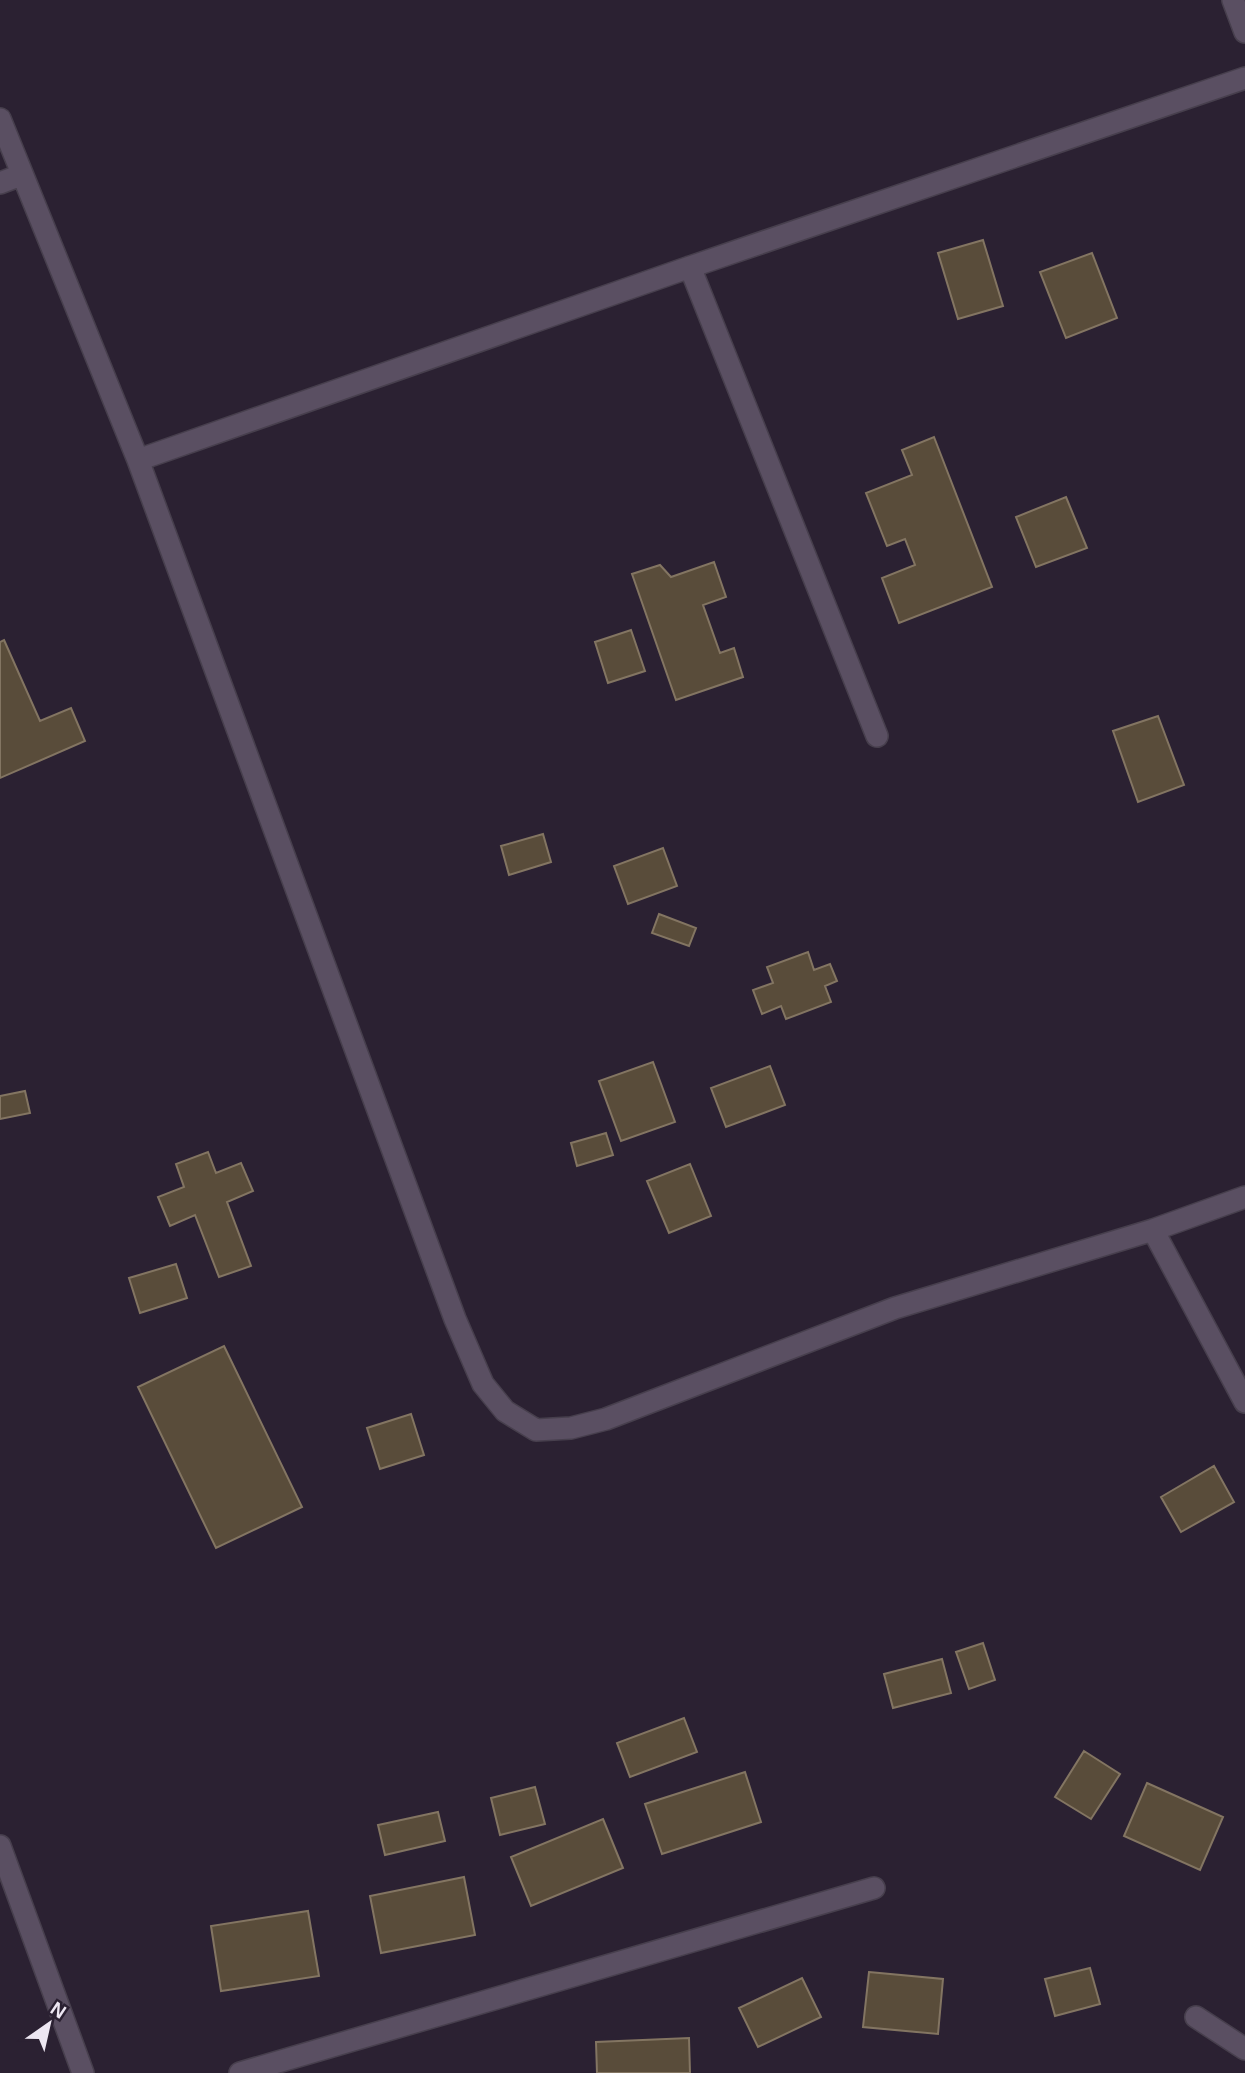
<svg xmlns="http://www.w3.org/2000/svg" width="1245" height="2073" font-family="Arial,sans-serif">
<rect width="100%" height="100%" fill="#2b2132"/>
<path fill="#594c3a" stroke="#837562" stroke-width="2" d="M983,240l20,66 -45,13 -20,-66z
M1092,253l25,65 -51,20 -26,-66z
M934,437l58,150 -93,36 -17,-45 33,-13 -10,-26 -18,7 -21,-53 46,-18 -10,-25z
M1066,497l21,51 -51,19 -20,-50z
M714,562l12,35 -23,8 17,48 14,-5 9,29 -67,23 -44,-126 28,-9 11,12z
M631,630l14,41 -37,12 -13,-41z
M4,640l36,81 31,-13 14,33 -85,37v-136z
M1158,716l26,69 -46,17 -25,-71z
M543,834l8,28 -42,13 -8,-29z
M663,848l14,38 -49,18 -14,-38z
M659,914l37,14 -7,18 -37,-13z
M808,952l6,18 16,-6 7,17 -12,5 6,16 -45,17 -5,-13 -19,8 -9,-24 20,-7 -6,-16z
M653,1062l22,60 -54,19 -22,-60z
M770,1066l15,39 -59,22 -15,-39z
M25,1091l5,22 -30,6v-23z
M606,1133l7,22 -36,11 -6,-23z
M208,1152l8,21 25,-10 12,28 -26,11 24,64 -32,11 -24,-62 -25,11 -12,-29 26,-10 -8,-23z
M690,1164l21,52 -42,17 -22,-52z
M176,1264l11,34 -47,15 -11,-35z
M224,1346l78,161 -86,41 -78,-161z
M411,1414l13,41 -44,14 -13,-41z
M1214,1466l20,36 -53,30 -20,-35z
M983,1643l12,37 -26,9 -13,-37z
M942,1659l9,34 -58,15 -9,-34z
M684,1718l13,34 -67,25 -13,-34z
M1084,1751l36,23 -29,45 -36,-22z
M745,1772l16,50 -99,32 -17,-50z
M1147,1783l76,34 -23,53 -76,-34z
M535,1787l10,37 -45,11 -9,-37z
M438,1812l7,29 -60,14 -7,-30z
M603,1819l20,49 -92,38 -20,-49z
M464,1877l11,58 -94,18 -11,-57z
M308,1911l11,65 -98,15 -10,-65z
M1090,1968l10,36 -45,12 -10,-37z
M869,1972l74,7 -5,55 -75,-7z
M802,1978l19,39 -63,30 -19,-39z
M689,2038l1,35h-93l-1,-31z"/>
<g fill="none" stroke-linecap="round" stroke-linejoin="round">
<defs>
<path id="street" d="M1233,0l12,32
M0,119l138,341 317,859 28,65 22,27 31,19 35,-2 35,-9 289,-111 258,-78 92,-33
M0,183l21,-8
M690,267l187,469
M138,460l552,-193 555,-189
M1153,1230l92,172
M1196,2017l49,32
M240,2073l634,-185"/>
<path id="secondary" d="M0,1846l83,227"/>
</defs>
<use href="#street" stroke="#473f4d" stroke-width="24"/>
<use href="#secondary" stroke="#473f4d" stroke-width="24"/>
<use href="#street" stroke="#5a4f62" stroke-width="21"/>
<use href="#secondary" stroke="#5a4f62" stroke-width="21"/>
</g>
<g transform="translate(49 2024) rotate(34)" stroke="#2b2132" stroke-width="5" paint-order="stroke">
<path d="M0-5L12 26L0 18L-12 26Z" fill="#ede7f2"/>
<text y="-10" font-size="19" font-weight="bold" text-anchor="middle" fill="#ede7f2">N</text>
</g>
</svg>
